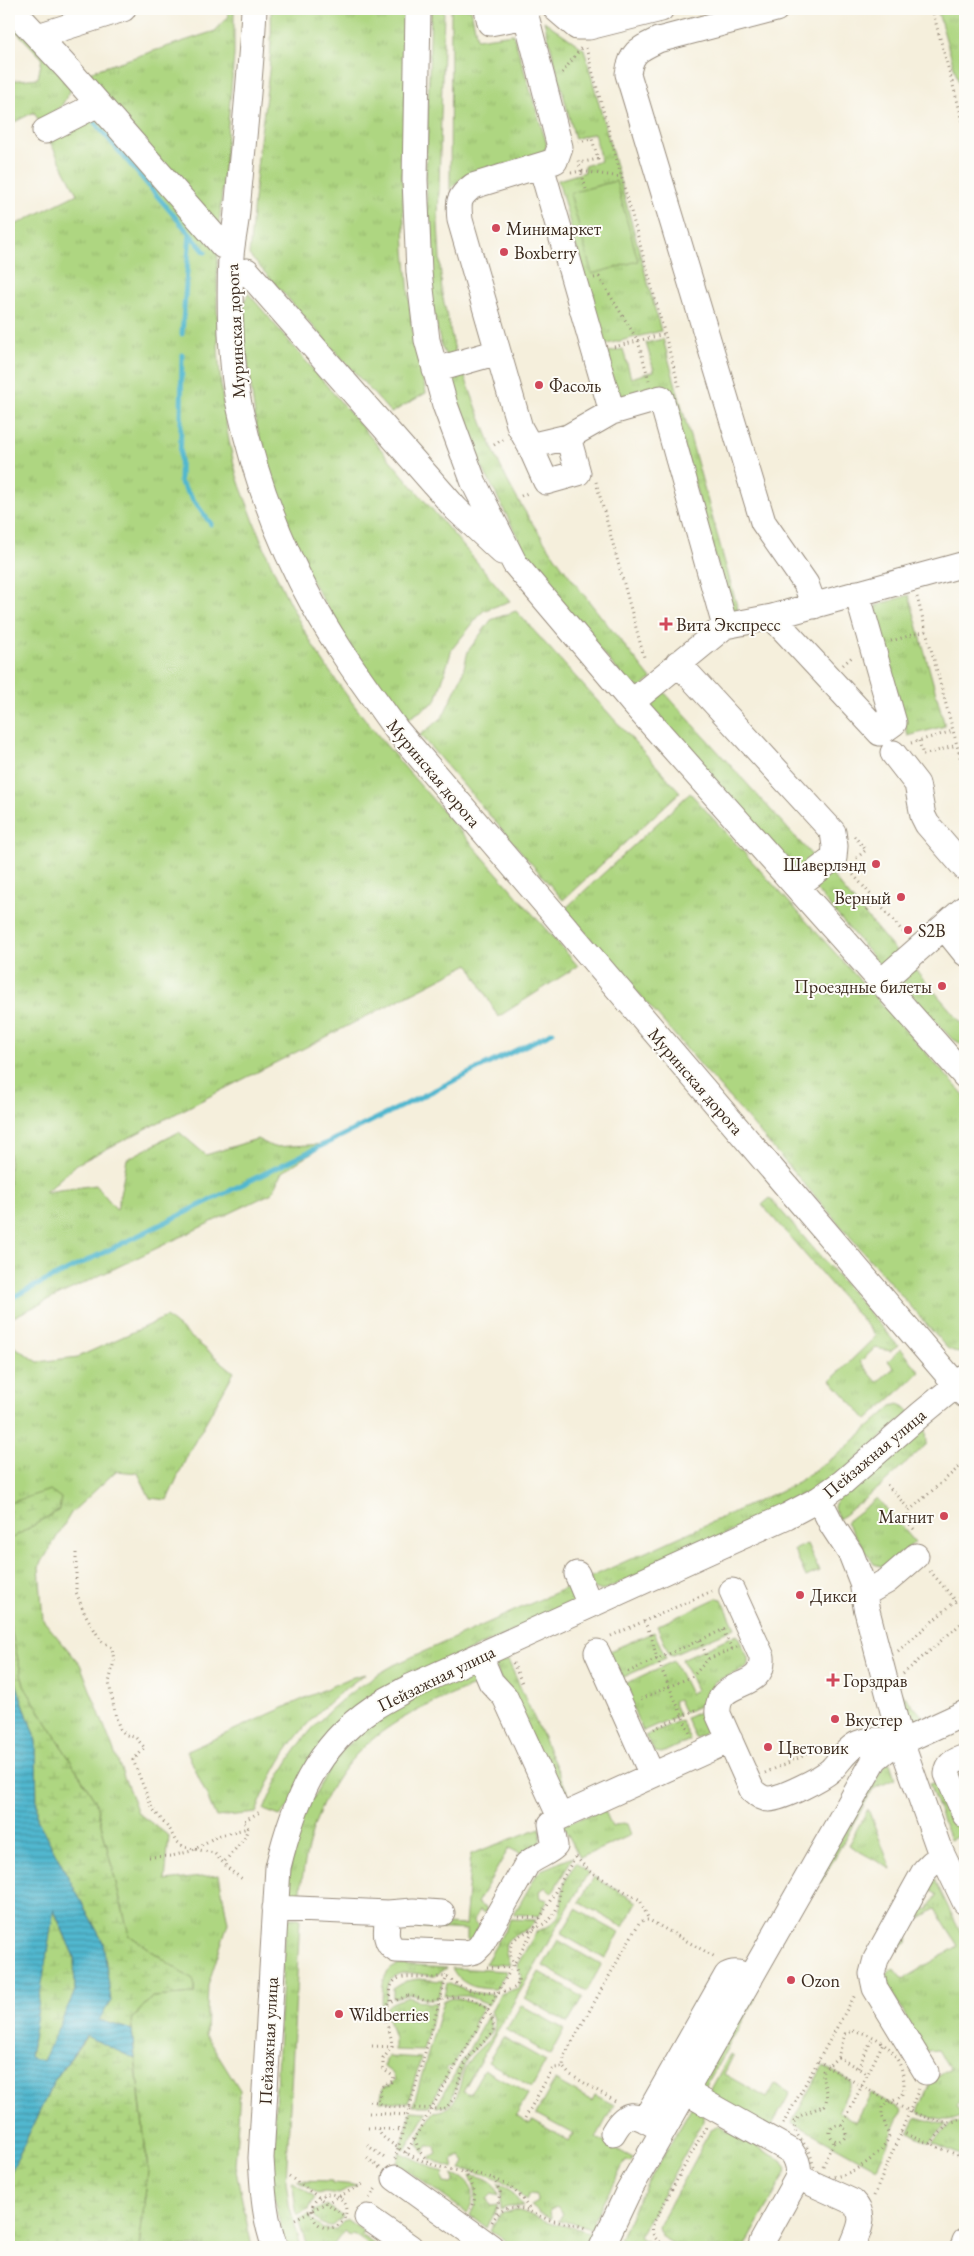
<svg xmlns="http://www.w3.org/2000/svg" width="974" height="2256" font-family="'EB Garamond',serif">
<defs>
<pattern id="grass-tufts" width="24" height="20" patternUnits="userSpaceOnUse" patternTransform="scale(1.25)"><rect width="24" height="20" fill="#aed681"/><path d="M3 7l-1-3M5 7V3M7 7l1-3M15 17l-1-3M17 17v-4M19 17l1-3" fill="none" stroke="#97b86f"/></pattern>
<pattern id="wetland-marsh" width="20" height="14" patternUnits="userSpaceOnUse" patternTransform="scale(1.25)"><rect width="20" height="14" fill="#aed681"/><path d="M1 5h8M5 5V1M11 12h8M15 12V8" fill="none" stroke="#97b86f"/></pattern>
<pattern id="water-rules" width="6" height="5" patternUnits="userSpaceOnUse" patternTransform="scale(1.25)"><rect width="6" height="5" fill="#51b7cf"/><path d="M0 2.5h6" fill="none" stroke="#4495a7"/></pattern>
</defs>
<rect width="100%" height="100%" fill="#fdfcf7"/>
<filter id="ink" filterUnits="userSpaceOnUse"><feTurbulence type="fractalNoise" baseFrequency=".02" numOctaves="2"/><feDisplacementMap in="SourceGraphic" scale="10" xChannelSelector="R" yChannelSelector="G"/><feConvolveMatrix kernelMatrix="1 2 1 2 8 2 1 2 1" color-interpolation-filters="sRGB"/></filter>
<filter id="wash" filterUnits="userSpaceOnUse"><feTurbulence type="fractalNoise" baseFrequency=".0096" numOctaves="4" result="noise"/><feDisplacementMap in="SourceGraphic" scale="20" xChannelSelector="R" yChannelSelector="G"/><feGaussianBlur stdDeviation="1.12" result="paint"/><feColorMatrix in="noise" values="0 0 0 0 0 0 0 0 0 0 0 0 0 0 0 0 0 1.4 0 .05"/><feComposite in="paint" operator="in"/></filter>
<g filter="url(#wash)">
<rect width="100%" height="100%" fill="#f5efdc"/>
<path fill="url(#grass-tufts)" stroke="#748050" d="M226,9h8v46l-15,172 -104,-119 -26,-36 126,-41 14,-15z
M271,9h133l2,56 -4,112 3,73 7,78 14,65 -35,20 -142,-158c4,-41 7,-82 12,-123 6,-42 12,-81 10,-123z
M431,9h13l-6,214 4,71 14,61 -6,4 -5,-5 -4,-9 -12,-54 -3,-121z
M451,9h20l6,30 36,-5 34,111 -4,9 -78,21 -15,15z
M937,9h28v95z
M9,18l63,69 -11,20 -22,14 -5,-9 -25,13v-44l29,-3 4,-20 -33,-34z
M544,21l40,28 77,282 -58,14 -45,-165 27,-8 -1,-6 17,-5 -7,-28 -19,6z
M97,111l121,142c-3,75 0,150 19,223 4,14 11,28 16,43 12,33 27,66 44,98 38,74 104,146 158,208 41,47 82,94 123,141l-80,51 -29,-53 -392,200 -32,28 51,-7 21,25 10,-51 52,-27 27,23 51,-16 16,8 53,-3 -44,28 -10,21 -261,125 -2,5v-1095l68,-34 -30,-58z
M248,293l262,308 -27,10 -31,38 -16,52 -31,20 -45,-60 -55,-91 -24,-57 -25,-89 -15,-112z
M663,339l75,271 -5,2 -3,-4 -63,-221 -48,12 -14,-46 18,-4 8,29 23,-7 -8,-28z
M463,372c16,41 30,84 52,123 38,66 89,124 136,184l-15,13 -98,-115 -64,-126 -24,-72z
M909,595l36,131 -37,10 -33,-130z
M516,611l164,181 -117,108 -143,-165 22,-17 20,-42 6,-25 23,-31z
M664,692l153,169 -16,14 -151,-169z
M690,793l275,303v256l-7,1 -11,-5 -382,-439z
M829,872l70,83 -16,14 -70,-83z
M914,968l51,59v19l-14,-8 -52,-58z
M770,1198l128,148 -7,5 -16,-3 -15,14 17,20 17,-14 -6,-7 13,-12 19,23 -53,48 -36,-40 45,-44 -114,-131z
M166,1317l68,55 -44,78 -23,50 -17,-2 -12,-25 -22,-2 -45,42 -32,54 4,53 37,44 58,149 31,23 -4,45 54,-6 9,48 -20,62 -2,50 34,55 -5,76 17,81h-113l9,-76 -17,-151 21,-23 42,-3v-13l-65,-46 -34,-135 -71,-114 -15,-65v-81l50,-30 -50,-7v-160l29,19 40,-5z
M899,1404l6,3 5,5 -60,53 -51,35 -197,91 -8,-3 -5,-10 204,-93 47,-32 52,-47z
M921,1425l5,5 1,14 -46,42 -42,33 -5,-12 3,-9z
M877,1498l38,44 -31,25 -10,-3 -28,-42z
M807,1544l12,27 -13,6 -12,-27z
M572,1585l5,11 -3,8 -172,76 -122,136 -16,-6c27,-67 66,-110 130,-145z
M717,1598l5,1 13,29 -65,28 -13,-30z
M654,1632l12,26 -47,21 -12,-27z
M737,1634l11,24v7l-4,4 -30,13 -13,23 -17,8 -6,-14 -5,2 6,14 -36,16 -21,-46 52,-24 16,33 6,-4 -14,-31z
M508,1660l64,142 -9,-2 -69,-134z
M469,1670l8,3 4,10c-25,10 -50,20 -74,33 -73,40 -100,103 -107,183h-8l-6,-7 13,-70 37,-65 37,-37z
M365,1674c-55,39 -85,75 -109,139l-40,4 -29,-66 163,-73z
M901,1692l24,27 -11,3 -6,-3z
M701,1711l5,20 -2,3 -9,4 -9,-20z
M681,1720l9,20 -28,13 -7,-1 -10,-16z
M890,1763l5,16 -22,10 -52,93 -5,-3 70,-115z
M939,1781l24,53 -13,6 -21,-56z
M868,1809l23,60 -43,-24z
M602,1810l4,3 6,14 11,-4 4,1 4,11 -51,23 -17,-33z
M540,1828l1,7 -1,7 -19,12 -12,-6 -32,55 10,6 -2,4 -6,-3 -6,12 6,4 -8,16 -4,-2v-10l-71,-4 10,-4 59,3 6,-71z
M573,1857l-21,36 -6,-6 -7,4 1,7 8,2 -9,16 -25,-2 23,-40 4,-4z
M576,1862l12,11 -125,218 7,3 14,-25 44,25 -12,21 14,9 3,-4 36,21 4,-7 -37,-20 19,-34 37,21 3,-6 19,10 -18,33 37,20 -3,4 -4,-2 -33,61 6,4 -2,6 -12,-5 -27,-6 5,-6 -5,-7 -8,3 1,8 -11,-5 -9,-7 7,-4 -1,-7 -8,-1 -3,6c-20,-22 -37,-26 -65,-31l4,-7 -5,-6 -8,4 2,8 -13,-4 -11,-6 7,-4 -2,-8h-8l-3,7 -6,-9 2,-11 13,-21c32,-3 22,-32 37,-53 7,-10 18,-16 24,-26v-14l-3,-8 9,-17 18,-6 3,-12 -4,-11 20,-34c32,-10 20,-27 29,-52 3,-6 7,-12 10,-17z
M594,1877l43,25 -14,25 -44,-25z
M931,1880h4l30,62v159l-5,-1 -4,6 4,6h4c-13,14 -31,7 -46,0l13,-31 19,-12 -12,-19 -12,1 -42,-72 4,-6 6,-5 9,11 55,-33 -23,-37 -33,20 6,10 -1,4 -9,2 -2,-3 19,-40 13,8 9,-15 -11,-8z
M576,1909l43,24 -14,26 -44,-25z
M290,1918h10l-14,263 3,23 12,43h-16l-14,-65 14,-260z
M511,1919l25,1c-12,21 -42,8 -26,45l-25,-1z
M558,1940l43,25 -14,26 -44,-25z
M399,1965l47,3 -12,8c-16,-1 -40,-11 -46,10 -3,12 1,10 -6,22 1,-17 -3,-37 17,-43z
M452,1968l55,3 -11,18c-19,0 -35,-3 -44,-21z
M539,1972l44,25 -15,26 -43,-25z
M418,1979l25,2 -5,17 -12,1 -15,-5 -18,4v-9l13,-8z
M447,1983l23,9 24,3 -6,10 -21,-9h-23z
M750,1995l5,4 -52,92 -2,-10z
M408,1997l20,6h8l-13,48 -29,-1v-12l-9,-28c5,-9 14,-9 23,-13z
M452,1998l8,1 23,8 -10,17 2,2 -23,42 -3,-2 -3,4 3,2 -20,34h-16l30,-105z
M521,2005l43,24 -14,26 -44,-25z
M489,2014l2,18 -24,25 -17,46 -4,3 -10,1z
M503,2037l43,24 -14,26 -44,-25z
M730,2054l3,2 -9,18 43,24 8,-14 15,9 -20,36 -62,-34z
M389,2056l32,2 -13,45 -28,-2 3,-14 8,-2 5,-6 -4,-6 -8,-6 1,-7z
M823,2066l29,16 -14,30 18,10 15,-29 31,17 -25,59 -85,-47z
M692,2106l11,9v6l-64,116 16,9 -20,1 -15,-8 18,-39z
M411,2111l16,1 -22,38 -4,-2z
M916,2117l30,8 -16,17 -21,-9z
M960,2121v4l5,5v27l-32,-14 17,-19z
M718,2126l63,34 6,8 -1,5 -41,74c-23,0 -81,9 -87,-20l52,-96z
M400,2152l45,21 -2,3 2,7 7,1 3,-3 -2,-7c21,7 25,21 14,39l-70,-50z
M470,2175c16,2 25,5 29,21l-7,-2 -5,5 3,7 8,-1 -11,23 -17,-13c8,-14 7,-25 0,-40z
M297,2180l35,1v2l25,2 -18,9 -14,-2 -7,2z
M292,2181l23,16 -6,12 -12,7z
M498,2182l11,7 14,18h-15l-8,3 2,-18z
M326,2205l17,12 -10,9c-11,0 -17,-4 -20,-14z
M515,2210c12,2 22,9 34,12 16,5 31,5 46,13l-6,12h-75l-24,-17 10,-16z
M310,2214l2,6 11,9h13l10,-10 17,12 -2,4 17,12h-6l-19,-13 -3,2 -6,-5 -12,16h-25l-9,-27z"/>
<path fill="url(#wetland-marsh)" stroke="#748050" d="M50,1490l11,8 -2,12 -50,30v-37z
M9,1621l15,65 71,114 34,135 65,46v13l-42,3 -21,23 1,10 -33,-10 4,-78 -66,-123 -1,-78 -27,-79z
M53,1909l21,48 1,34 -31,70 -14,-3z
M87,2036l48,23 13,112 -9,76h-130v-71l45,-95z"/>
<path fill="#aed681" stroke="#748050" d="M616,181l22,80 -46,13 -22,-81z"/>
<path fill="url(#water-rules)" stroke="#467076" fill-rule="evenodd" d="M9,1662l27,79 1,78 66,123 8,59 -12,19 33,10 3,29 -49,-23 -32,45 -45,95zM54,1910l20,47 1,34 -32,70 -13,-4z"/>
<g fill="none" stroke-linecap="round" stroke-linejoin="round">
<path stroke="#51b7cf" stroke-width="5" d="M95,123l110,129
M182,334l8,-100
M182,355l-2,127 31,42
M9,1299l544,-267"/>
</g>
</g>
<g filter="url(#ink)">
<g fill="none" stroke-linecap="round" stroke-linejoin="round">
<defs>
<path id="minor" d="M12,9l56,60 155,177
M254,9c-3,67 -11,134 -17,202 -1,15 -5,30 -6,45 -2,44 -1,110 9,153 15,68 41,138 75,199 24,43 53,82 81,121l569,666
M418,9l-3,171 4,92 8,68 18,65 29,78 41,81 117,138 333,374
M487,9l3,14 36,-7 34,131 -5,14 -82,25c-15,11 -15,16 -13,34l60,208 10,18 38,-9 44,-25 49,-14 64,228 -93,76
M556,9l21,18h12l72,-18
M776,9l-118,31c-19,9 -27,12 -30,34l135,448 43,62 8,22
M38,36l85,-27
M45,131l53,-27
M541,166l71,246
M247,271l209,238 46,43
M435,370l63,-18
M530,446l16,36 32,-9 -10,-36
M772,617l108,116 14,-10 -37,-130
M725,626l47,-9 193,-53
M678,663l155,169 2,14 -1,12 -37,28
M893,753l24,31 6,32 4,8 38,44
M944,927l21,26
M882,981l83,-73
M819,1499l13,26 19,29 11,28 4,25 35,135 37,104 27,56
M577,1574l13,31
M732,1591l30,66c3,36 -47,19 -44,57l34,76c5,5 10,9 17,9 14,-1 52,-20 62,-29 9,-9 16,-22 28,-27 12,-5 29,-2 42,-1
M864,1594l23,-13 29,-25
M597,1652l55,123
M480,1656l11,26 14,15 55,120
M965,1757c-9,4 -17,5 -18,17l18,41
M275,1908l113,5 25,-2 29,2
M388,1913c-1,14 -6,29 8,37l70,3 9,-2 6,-6 46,-81c9,-8 20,-10 28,-18l-4,-22 5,-5 174,-79
M926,2072l-51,-84 -3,-14 4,-15 49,-89 7,-7 11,-6
M686,2092l105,59c6,8 9,16 7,26l-36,65 -1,5
M645,2120l82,-145c9,-5 15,-1 23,4
M613,2133c15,-26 23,-18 45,-6
M798,2177l55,25c15,15 5,29 -1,45
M395,2178l96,69
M367,2217l43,30
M275,2247c-11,-29 -12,-58 -14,-89l17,-291c16,-65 37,-120 95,-159 12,-8 25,-14 37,-21l377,-171 32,-17 24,-17 78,-68 44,-36
M602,2247l25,-53 248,-435 14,-11 76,-35
M963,2247l2,-6"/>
</defs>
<use href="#minor" stroke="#988c7d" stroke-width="27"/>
<path stroke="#988c7d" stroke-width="3" stroke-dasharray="1 4" stroke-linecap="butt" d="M932,9l33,120
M586,48l93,338
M562,73l19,-25
M578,142l14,-3 6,20 -19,4
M571,173l10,-2 -3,-11
M586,189l-5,-18 40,6
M594,278l5,-1 39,64 11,39
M614,347l50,-13
M494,445l9,-6
M596,482l48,175
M521,496l9,-4
M917,597l48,178
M891,641l35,-10
M843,665l10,-9
M919,741l4,14 34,-10
M911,743l42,-12
M854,836l12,14 -12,10
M850,871l55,63
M867,910l9,-9
M887,1485l23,25
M914,1529c-6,-6 -8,-10 -4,-19l55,-48
M76,1553v39l8,20 17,29 11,6 2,14 -5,22 7,35 4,11 6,6 9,2 10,11 -12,12 19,48 18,22 5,10 9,7 30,6 17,18 13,9
M930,1571l26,30
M644,1621l7,14 6,24 34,77
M723,1630l9,19
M611,1636l101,-45
M700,1640l8,19
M898,1651l67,-58
M513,1663l10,22
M628,1672l99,-44
M903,1674l62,-54
M641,1699l52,-23 15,-17 29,-12
M654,1729l44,-20
M765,1773l58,-26
M149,1857l23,-1 19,-5 26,-15 31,-8 -5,-7 17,-9
M576,1857l13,14 51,29 9,20
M225,1861l19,-22 4,-11
M519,1917l22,1
M487,1967l25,1
M408,1996c8,0 15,5 22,5 8,0 16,-3 23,-4 23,-2 43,12 40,35l-25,26 -6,12 -7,27 -9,11 -6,1 -49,-2 -7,-1 -6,-4 3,-15 12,-6 1,-4 -11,-8v-10l9,-12c-1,-31 -26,-38 16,-51z
M391,2001c-5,-31 19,-24 39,-23 5,0 11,-2 16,-1 4,1 9,6 13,8 15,9 41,10 57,2 9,-14 -12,-29 -4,-44 3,-5 9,-9 15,-11 27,-11 31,-17 33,-45
M374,2011h9
M853,2031c24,3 45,19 50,44 1,5 2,14 -1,19 -4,7 -14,7 -20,13v8l7,21c-5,19 -50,51 -70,38 -7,-5 -7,-18 -11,-25 -7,-10 -14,-15 -14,-27l6,-6 25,-11c5,-12 -4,-22 -2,-34l15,-14 7,-23z
M372,2046l20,1
M838,2057l30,17
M818,2061c29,16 101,62 131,61 6,0 12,-3 16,-8
M858,2068l15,-31
M370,2101l8,1
M615,2101l-46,-27 -6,-7 1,-11 75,-133 5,-3h5l68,38
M369,2113l38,2
M525,2118l28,-50 10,-1
M783,2124l72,-129
M830 2133a8 8 0 1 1 16 0a8 8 0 1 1-16 0Z
M842,2126l42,-85
M368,2128l35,2
M378,2129c3,8 9,11 16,16 13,10 30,17 46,22 22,6 46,5 67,18 10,6 17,16 23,25
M901,2132l64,26
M415,2139l4,12 11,12
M930,2144l19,-21
M367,2145l20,15
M406,2153l169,-296
M367,2158l13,10
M395,2159l52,-184
M823,2166l12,-26
M464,2172c9,12 15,23 7,37
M289,2176l57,41
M494,2178l6,14 -4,23
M312 2211a17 17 0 1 1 34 0a17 17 0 1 1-34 0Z
M874,2196l45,-107
M369,2198l8,-11
M295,2219l70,-36
M492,2222c17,-29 40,-6 62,-1 11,3 24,3 34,8
M669,2247c-12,-6 -20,-11 -15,-25l53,-97"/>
<use href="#minor" stroke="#fff" stroke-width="25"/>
</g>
</g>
<g fill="#d1495b" stroke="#fdfcf7" stroke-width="2">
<circle cx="496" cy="228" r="5"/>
<circle cx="504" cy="252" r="5"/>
<circle cx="539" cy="385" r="5"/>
<path d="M663.5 616.5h5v5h5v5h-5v5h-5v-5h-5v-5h5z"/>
<circle cx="876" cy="864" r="5"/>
<circle cx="901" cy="897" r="5"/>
<circle cx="908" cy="930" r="5"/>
<circle cx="942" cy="986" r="5"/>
<circle cx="944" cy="1516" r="5"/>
<circle cx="800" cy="1595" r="5"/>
<path d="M830.5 1672.5h5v5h5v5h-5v5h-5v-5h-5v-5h5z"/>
<circle cx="835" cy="1719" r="5"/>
<circle cx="768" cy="1747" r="5"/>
<circle cx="791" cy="1980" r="5"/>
<circle cx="339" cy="2014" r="5"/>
</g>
<g text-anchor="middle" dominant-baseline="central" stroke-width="4" stroke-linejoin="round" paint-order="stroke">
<g font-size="18" fill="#3b2a1e" stroke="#fdfcf7" text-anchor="start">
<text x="506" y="228">Минимаркет</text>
<text x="514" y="252">Boxberry</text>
<text x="549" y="385">Фасоль</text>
<text x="676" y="624">Вита Экспресс</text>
<text x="866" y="864" text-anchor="end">Шаверлэнд</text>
<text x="891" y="897" text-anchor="end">Верный</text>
<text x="918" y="930">S2B</text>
<text x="932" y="986" text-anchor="end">Проездные билеты</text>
<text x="934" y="1516" text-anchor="end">Магнит</text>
<text x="810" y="1595">Дикси</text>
<text x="843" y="1680">Горздрав</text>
<text x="845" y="1719">Вкустер</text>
<text x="778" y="1747">Цветовик</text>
<text x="801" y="1980">Ozon</text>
<text x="349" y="2014">Wildberries</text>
</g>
<g font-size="18" fill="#3b2a1e" stroke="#fdfcf7">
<text transform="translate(235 331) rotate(-93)">Муринская дорога</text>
<text transform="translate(434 773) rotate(50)">Муринская дорога</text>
<text transform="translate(696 1081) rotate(49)">Муринская дорога</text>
<text transform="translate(874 1453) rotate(-40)">Пейзажная улица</text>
<text transform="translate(436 1678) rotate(-26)">Пейзажная улица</text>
<text transform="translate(268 2041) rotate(-87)">Пейзажная улица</text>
</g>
</g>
<rect width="974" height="2256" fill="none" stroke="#fdfcf7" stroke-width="30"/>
</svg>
